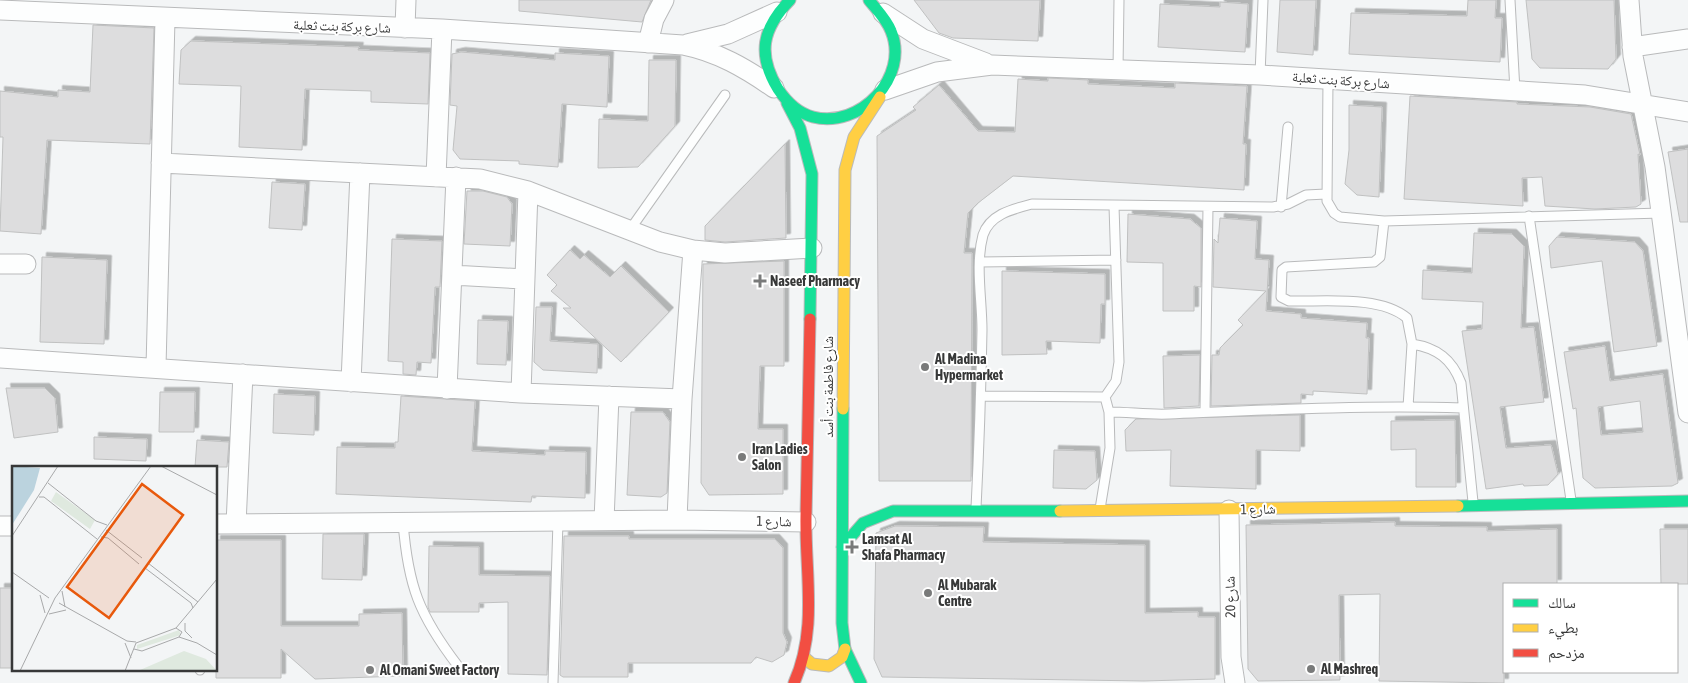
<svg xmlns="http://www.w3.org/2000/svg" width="1688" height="683" font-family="'Asap Condensed','Noto Naskh Arabic',sans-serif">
<defs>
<filter id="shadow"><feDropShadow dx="4.5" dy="-4.5" stdDeviation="0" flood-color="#0004"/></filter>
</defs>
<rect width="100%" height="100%" fill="#f3f5f6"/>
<path fill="#ddddde" stroke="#c0c1c1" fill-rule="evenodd" filter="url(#shadow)" d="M519,0h132l-9,22 -123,-11z
M914,0h126l-2,41 -85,-3 -14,-5z
M1280,0h36l-3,55 -36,-3z
M1468,0h28l-1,18h7l-2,44 -151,-8 2,-41 116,3z
M1526,0h88l2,59 -8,10 -68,-1 -8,-9z
M1220,2l28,2 -3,48 -87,-5 2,-43 60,3z
M93,25l61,3 -4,116 -103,-4 -6,94 -41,-3 3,-94h-3v-46l58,6v-7l32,2z
M191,41l168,6 -1,3 72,3 -2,51 -57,-2v-11l-66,-2 -3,61 -63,-3 2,-61 -62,-2 2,-34z
M461,52l94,8v-7l54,3 -2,51 -45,-3 -4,63 -39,-3v-3l-59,-2 -7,-9 4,-44 -7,-1 2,-51z
M649,60h27l-1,66 -37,41 -40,1 1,-49 49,2z
M1048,78l40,2v4l87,4v-5l72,3 -4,58h3l-2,46 -231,-14 -35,27 -10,10 -4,40h8l-1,228h-92l-2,-345 39,-26 -3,-3 26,-22 39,46 37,1 3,-53 30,2z
M1410,96l107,6v2l73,3 41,7 9,41 -2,-1 3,50 -5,3 -41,2 -50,-3 -3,-29 -20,1 1,28 -119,-7z
M1349,105l33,2 -3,90 -22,-2 -12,-11 4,-34z
M785,144l1,94 -61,4 -20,-2v-14z
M1688,149v73h-8l-12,-70z
M272,182l33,2 -3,46 -33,-2z
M467,191h16l24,6 5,7 -2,42 -46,-2z
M1128,214l62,5 11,9v59l-7,-1v25h-31v-48l-36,-1z
M1220,218l37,3 -2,38 14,1 -3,51 35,3v4l66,5 -1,15h3l-2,56 -54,-3v4l-12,-1v9l-90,3 1,-51h7l1,-7 23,-23 -5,-5 28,-29 -53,-4 1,-48 4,4z
M1474,233l38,1 12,12 -3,82 13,-1 10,75 -44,5 6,41 45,-3 7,29 -10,11 -24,1 -1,-2 -37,5 -24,-158 20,-2 1,-27 -61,-3 1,-29 49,3z
M1557,237l78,5 8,9 14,95 -43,6 -12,-91 -51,7 -2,-22z
M392,239l50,2 -2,46h-5l-4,76 -14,-1 -1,13 -13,-1v-12l-15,-1z
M570,250l10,9 4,-4 26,22 11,-11 48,46 -48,50 -58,-54h8l-20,-17 6,-6 -10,-10z
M42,257l65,3 -3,84 -64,-2z
M784,261v105h-24l-2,63h25v65l-74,1 -8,-12 2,-219z
M1002,271l103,3v30h-4l-1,39 -54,-2 1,13 -45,1z
M536,307h16l-2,34 48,3 -1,29 -54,-3 -9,-8z
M478,320l30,1 -2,44 -29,-1z
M1605,346l5,35 53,-7 15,109 -6,3 -77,2 -12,-10 -7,-70 -3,1 -9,-57zM1640,401l3,31 -42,3 -3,-28z
M1200,355l-1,51 -35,2 -1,-52z
M6,388h39l10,10 3,34 -44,6z
M160,392h35l-1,40h-35z
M274,394l41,2 -1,39 -41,-2z
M401,396l74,5 -3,50 73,4v-4l41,1 -1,46 -53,-2 -1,6 -195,-8 1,-47 58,1v-6h3z
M631,412h32l7,10 -3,71 -6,4 -34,-2z
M1300,415v36l-44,-1v39l-86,-3 1,-36 -45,1 -1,-21 11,-11z
M1455,420l1,67h-40v-38l-25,1v-29z
M94,437l53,2 -1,22 -52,-2z
M197,440l32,2 -2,25h-32z
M1054,450l41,1 2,29 -11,9 -33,-1z
M1395,522v4l92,1v4l70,-2v55h-53v99l-125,-2 1,-87 -41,1 1,85 -82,1 -10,-12 -2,-144z
M895,526l89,1 -1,15 162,3v68l53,-1v5h17v62l-71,2 -262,-4 -8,-18 2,-126z
M1660,529h28v55h-27z
M323,534h41l-2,46 -40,-1z
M564,536h65v3h146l8,9v85l4,9 -3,13 -12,7 -16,-5 -5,6h-123v14h-65l-3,-2z
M216,540h65v86h78v-12l43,-1 1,63 -88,3 -34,-30v29h-65z
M429,546l50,1v28l71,1 -3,99 -39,-1v-72l-29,1v9h-49l-2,-5z
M0,588h14v80h-14z"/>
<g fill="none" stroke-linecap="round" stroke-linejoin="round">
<defs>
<path id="lane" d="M1510,0l5,91
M1118,69l1,-69
M1260,75l3,-75
M1328,79l-1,122 7,12 6,4 44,4 277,-8
M1281,207l7,-80
M1529,216l42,284
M1384,221l-4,36 -6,5 -88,5 -4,3 -1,27 8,4c35,1 91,-6 118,17l5,26 -4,63
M629,231l96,-136
M980,262l136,-2
M1412,344c25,4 40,15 49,39l12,119
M981,396l124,1 11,-16 3,-19 -5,-156
M1105,397l4,15c20,0 40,3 60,2 98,-4 195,-9 293,-6
M1205,411l3,-204
M976,508c3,-59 5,-119 6,-178 0,-31 -7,-65 1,-95 7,-21 30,-26 49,-31l241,3 15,-3 18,-9 20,-1
M1100,509l10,-61 -1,-36
M403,522c5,64 16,93 55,144
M200,670v-1
M553,683l5,-162"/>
<path id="street" d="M1629,0l4,56 22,111 33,246
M0,10l442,19 241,16c35,7 62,23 91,43
M883,13l40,26 63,24
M405,28l1,-28
M648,43l6,-24 10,-19
M687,44l41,-10 49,-22
M1632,47l56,-8
M885,90l52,-18 55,-7 268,10 325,20 103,17
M161,163l319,16 48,12 132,51 33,8 32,3 87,-5
M436,177l6,-148
M0,264h26
M452,275l72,4
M0,358l521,35 161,6
M156,367l9,-348
M351,382l9,-209
M447,389l9,-212
M521,393l7,-202
M1229,510l2,147 4,26
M677,520l5,-121 11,-149
M604,521l5,-125
M216,524l461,-4 129,2
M236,524l7,-150
M0,526h14"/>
<path id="fast" d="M790,0c-28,29 -33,54 -12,89 8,12 20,24 35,28 47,12 97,-40 78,-86 -4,-11 -15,-22 -22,-31
M787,103l13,25 12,46 -2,145
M843,409l-1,214 3,26 16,34
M1458,506l230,-5
M842,547l21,-24 30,-12h167"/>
<path id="slow" d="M843,409l2,-239 9,-33 26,-40
M1060,511l398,-5
M805,658l7,6 17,2 13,-9 3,-8"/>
<path id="jam" d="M794,683c24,-54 11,-109 12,-166 1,-66 3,-132 4,-198"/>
</defs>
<use href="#lane" stroke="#b9babb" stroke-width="11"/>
<use href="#street" stroke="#b9babb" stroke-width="21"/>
<use href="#fast" stroke="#b9babb" stroke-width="13"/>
<use href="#slow" stroke="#b9babb" stroke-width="13"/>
<use href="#jam" stroke="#b9babb" stroke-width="13"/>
<use href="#lane" stroke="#fdfefe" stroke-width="9"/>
<use href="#street" stroke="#fdfefe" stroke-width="19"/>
<use href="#fast" stroke="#16e098" stroke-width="11"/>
<use href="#slow" stroke="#ffcf43" stroke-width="11"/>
<use href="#jam" stroke="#f24e42" stroke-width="11"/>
</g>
<g fill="#797a7a" stroke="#fff" stroke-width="2">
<path d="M757.5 273.5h5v5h5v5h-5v5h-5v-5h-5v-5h5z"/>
<circle cx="925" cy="367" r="5"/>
<circle cx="742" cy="457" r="5"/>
<path d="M849.5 539.5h5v5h5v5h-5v5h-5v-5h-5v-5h5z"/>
<circle cx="928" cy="593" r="5"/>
<circle cx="1311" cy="669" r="5"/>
<circle cx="370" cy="670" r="5"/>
</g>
<g text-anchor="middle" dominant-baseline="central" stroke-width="4" stroke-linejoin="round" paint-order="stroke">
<g font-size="14" fill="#373838" stroke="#fff">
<text transform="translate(342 26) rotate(2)">شارع بركة بنت ثعلبة</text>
<text transform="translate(1341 80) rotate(4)">شارع بركة بنت ثعلبة</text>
<text transform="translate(828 387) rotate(-90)">شارع فاطمة بنت أسد</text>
<text transform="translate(1258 509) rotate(-1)">شارع 1</text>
<text transform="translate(774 521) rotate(1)">شارع 1</text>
<text transform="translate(1230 597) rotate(-91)">شارع 20</text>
</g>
<g font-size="14" font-weight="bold" fill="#373838" stroke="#fff" text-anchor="start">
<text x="770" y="281">Naseef Pharmacy</text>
<text x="935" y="359">Al Madina<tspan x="935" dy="16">Hypermarket</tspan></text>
<text x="752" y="449">Iran Ladies<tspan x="752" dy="16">Salon</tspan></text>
<text x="862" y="539">Lamsat Al<tspan x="862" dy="16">Shafa Pharmacy</tspan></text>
<text x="938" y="585">Al Mubarak<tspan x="938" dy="16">Centre</tspan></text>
<text x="1321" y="669">Al Mashreq</text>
<text x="380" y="670">Al Omani Sweet Factory</text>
</g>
</g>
<g transform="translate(12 466)">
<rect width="205" height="205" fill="#f3f5f6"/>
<path d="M44,26l39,28 -5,9 -39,-28zM167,164l2,5 -44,14v-4zM172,185l22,8 11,12 -77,-1z" fill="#dfe9df"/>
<path d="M0,0l28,2 -6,22 -22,35z" fill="#bbd3de"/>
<path fill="none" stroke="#a8a9aa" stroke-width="1" d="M149,0l56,29M36,17l48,38 11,4M27,31h5l53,42M94,64l36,28M0,70l46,-70M89,71l7,1 31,26M136,97l50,39M133,102l46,35 2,5M0,106l37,26M50,125l3,16M28,129l5,18M47,137l68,38 9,1M37,148l17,-4M173,157v8l7,7M164,162l41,-49M167,171l18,6 20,12M113,177l6,15M8,205l35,-73 96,-132M113,205l11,-28 40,-15 6,4 -3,5 -37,14 -8,-2"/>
<path fill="#e8590c" fill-opacity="0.15" stroke="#e8590c" stroke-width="2.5" d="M130,18l41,31 -74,103 -42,-31z"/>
<rect width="205" height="205" fill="none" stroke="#373838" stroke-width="2.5"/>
</g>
<rect x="1503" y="583" width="175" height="90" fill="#ffffff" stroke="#afafaf"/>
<rect x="1513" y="599" width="25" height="8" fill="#16e098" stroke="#afafaf"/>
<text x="1548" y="608" font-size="15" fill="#373838">سالك</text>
<rect x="1513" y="624" width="25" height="8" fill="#ffcf43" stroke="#afafaf"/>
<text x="1548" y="633" font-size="15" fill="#373838">بطيء</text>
<rect x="1513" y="649" width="25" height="8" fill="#f24e42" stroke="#afafaf"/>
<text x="1548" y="658" font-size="15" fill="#373838">مزدحم</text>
</svg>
